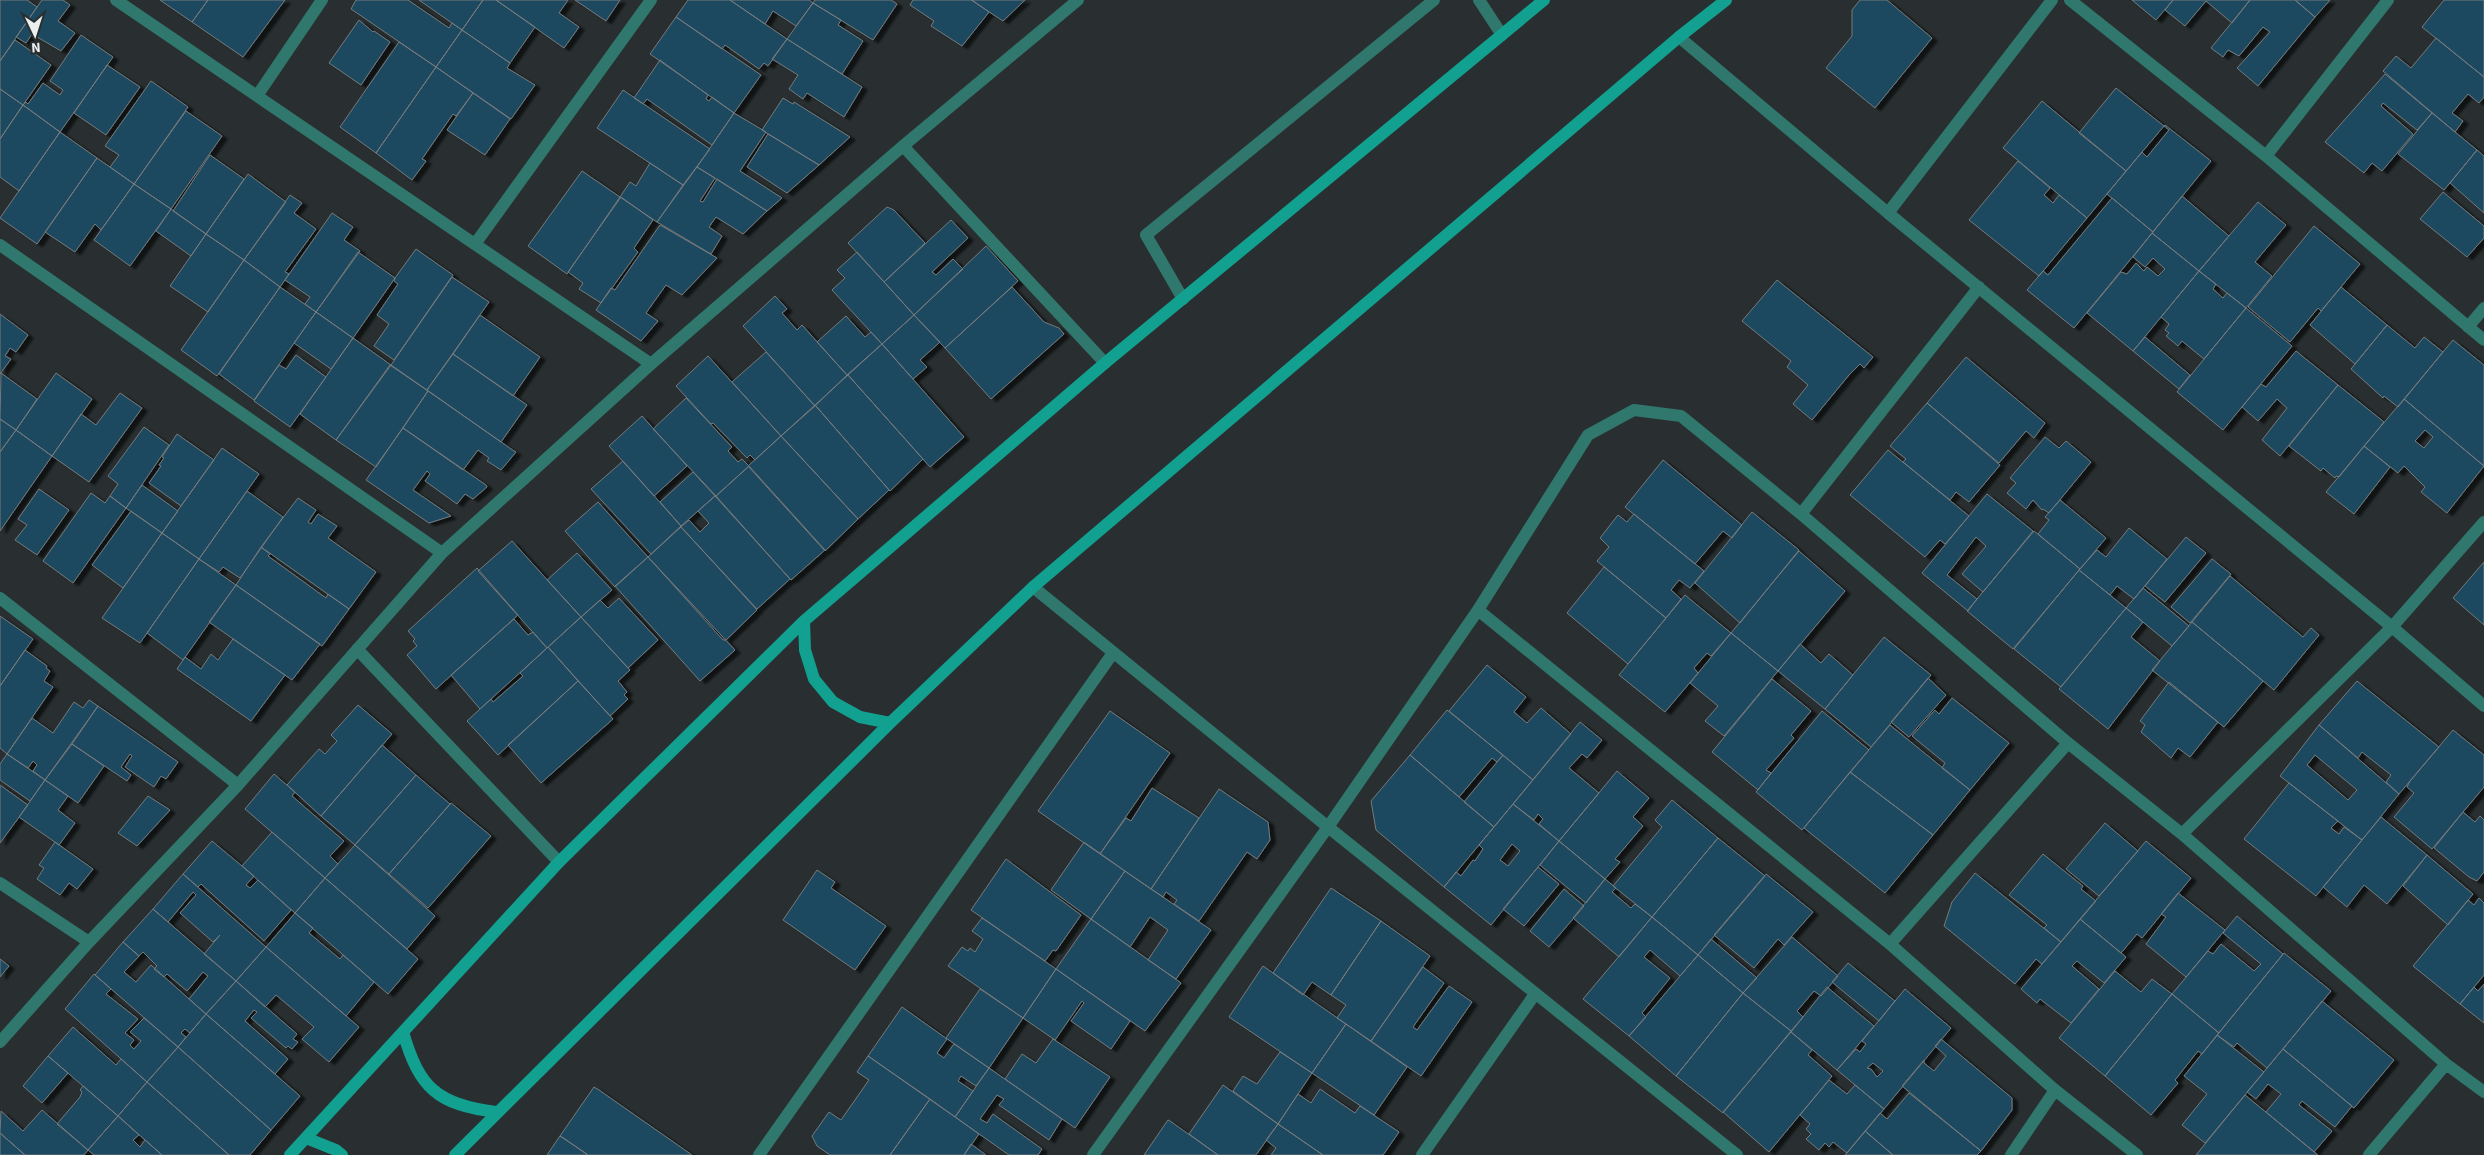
<svg xmlns="http://www.w3.org/2000/svg" width="2484" height="1155" font-family="'Source Sans 3',sans-serif">
<defs>
<filter id="shadow"><feDropShadow dx="5.5" dy="3" stdDeviation="1" flood-color="#0009"/></filter>
</defs>
<rect width="100%" height="100%" fill="#292f30"/>
<path fill="#1c495f" stroke="#757a7d" fill-rule="evenodd" filter="url(#shadow)" d="M0,0h27l10,7 -37,54z
M42,0h21l7,5 -12,16 17,12 -14,18 -29,-17 -6,9 -10,-6z
M160,0h48l-16,22z
M208,0h77l-42,57 -51,-35z
M356,0h52l41,28 3,-5 10,7 -26,37 -85,-58z
M419,0h64l-21,30z
M483,0h13l39,27 -25,36 -48,-33z
M496,0h72l-9,13 20,14 -15,21z
M575,0h45l-14,21z
M688,0h42l57,39 -19,27 -4,-3 -5,6 -34,-24 -3,4 -46,-32z
M730,0h79l4,3 -17,23 -23,-15 -8,13z
M815,0h76l6,4 -24,36 -60,-37z
M913,0h59l17,12 -27,34 -31,-20 3,-5 -24,-16z
M971,0h54l-22,21z
M1860,0h27l45,38 -57,70 -49,-40 26,-32v-26z
M2132,0h41l-17,20z
M2173,0h77l-18,23 -26,-22 -21,25 -20,-16z
M2250,0h45l20,17 -57,69 -21,-18 33,-36 -7,-5 -24,29 -11,-6 -5,7 -12,-9z
M2295,0h35l-15,17z
M2444,0h40v77l-62,-50z
M813,3l28,17 -3,5 25,16 -21,33 -55,-35z
M676,17l85,58 -27,38 -84,-59z
M359,20l14,12 1,-1 16,11 -29,43 -32,-22z
M462,30l48,33 -3,5 28,17 -24,34 -75,-52z
M81,35l32,22 -53,75 -37,-27 3,-3 2,2 15,-21 17,12 3,-5 -13,-9z
M2436,38l48,39v20l-5,6 -11,-9 -16,19 11,8 -8,11 -72,-61 13,-15 15,12z
M787,39l75,48 -18,30 -37,-24 -4,6 -14,-10 9,-14 -26,-16z
M15,40l36,25 -28,40 -23,-16v-28z
M399,42l37,25 -60,86 -36,-26z
M660,60l48,35 -2,4 3,2 3,-4 22,16 -22,32 -65,-46 -4,5 -9,-6z
M107,65l33,22 -34,48 -32,-22z
M436,67l37,26 -17,23 -3,-2 -31,45 4,2 -14,19 -36,-27z
M2385,74l47,39 -15,17 -34,-27 -2,3 32,28 -31,37 -10,-8 -8,10 -39,-31z
M151,81l37,26 -54,77 -24,-17 9,-12 -14,-9z
M2116,88l48,38 -38,45 -47,-38z
M0,89l23,16 -23,34z
M623,90l87,59 -27,36 -86,-57z
M473,93l37,26 -25,36 -38,-25z
M783,98l10,6 1,-2 56,35 -31,28 -57,-35z
M2042,101l84,70 -39,47 -84,-70z
M23,105l37,27 -41,59 -19,-14v-38z
M186,111l36,25 -51,73 -37,-25z
M734,113l32,19 -26,39 42,27 -15,13 -70,-44z
M2432,113l45,37 -33,40 -46,-36z
M2165,125l46,36 -58,71 -46,-38 35,-42 5,5 22,-27 -5,-4z
M60,132l37,26 -60,86 -37,-26z
M768,134l51,31 -32,28 -40,-26z
M2477,150l7,6v57l-34,-30z
M210,155l34,24 -38,55 -33,-23z
M97,158l37,26 -33,46 -6,-6 -20,28 -30,-20z
M2018,161l32,27 -6,7 9,8 6,-8 28,23 -48,58 -70,-56z
M650,163l33,22 -26,37 -37,-25 10,-15 6,4z
M697,167l18,11 -15,23 3,1 14,-23 50,32 -24,23 -27,-17 -7,10 13,9 -11,18 -54,-32z
M582,171l38,26 -53,77 -39,-28z
M248,174l38,28 -42,58 -38,-26z
M134,184l37,25 -41,57 -36,-26z
M2443,192l41,34v12l-17,19 -47,-38z
M290,195l12,8 -8,10 22,16 -31,43 4,2 -9,13 -36,-27z
M2182,196l47,40 -30,35 -47,-38z
M621,197l32,23 -19,28 4,4 -37,51 -22,-14 4,-6 -15,-11z
M2112,198l41,34 -79,96 -47,-38 16,-19 5,4z
M2258,202l28,23 -31,37 17,14 -26,32 -47,-37z
M887,207l7,3 31,33 -41,39 -36,-39z
M171,209l35,25 -15,22 -35,-25z
M332,213l21,14 -9,13 16,11 -44,61 -11,-8 5,-7 -25,-17z
M951,220l17,18 -36,34 4,3 17,-16 10,10 -49,46 -30,-33z
M660,225l57,33 -35,37 -16,-10 -20,28 12,8 -17,20 -45,-31 15,-22 4,2z
M2314,226l46,38 -39,47 -3,-3 -28,34 -42,-35z
M2152,233l47,38 -66,80 -46,-38 34,-41 6,2 9,-11 8,8 3,-4 11,9 7,-7 -12,-11 -8,9 -12,-10z
M206,234l38,26 -36,52 -38,-26z
M986,246l32,35 -73,67 -31,-33z
M416,249l37,26 -59,85 -20,-14 15,-22 -12,-9 21,-31 -4,-3 1,-3z
M358,252l37,26 -42,60 -37,-26z
M857,252l57,63 -32,29 -50,-54 13,-12 -8,-8z
M244,260l36,27 -63,89 -36,-26z
M2199,271l17,13 -3,5 10,9 4,-5 19,15 -42,51 -22,-18 -4,5 -12,-10 3,-3 -4,-3 4,-6 -8,-7z
M452,277l37,25 -62,88 -36,-25z
M1777,280l96,77 -9,11 -4,-4 -11,11 -37,45 -19,-16 15,-19 -21,-18 4,-6 -49,-40z
M280,287l36,25 -62,88 -35,-26z
M1012,287l32,35 15,6 5,6 -73,65 -46,-51z
M2341,287l46,38 -32,39 -45,-39z
M775,296l12,13 -5,4 15,17 5,-5 45,50 -32,31 -72,-80z
M2246,308l46,38 -69,84 -46,-38z
M316,312l37,26 -22,31 -37,-26z
M0,314l28,21 -12,17 -6,-4 -5,8 6,3 -11,15z
M480,315l60,42 -27,39 -60,-42z
M914,315l26,27 -20,18 7,7 -14,12 -31,-35z
M846,316l19,21 6,-5 11,12 -35,31 -30,-33z
M2387,325l28,23 9,-11 19,15 -45,55 -14,-11 -1,2 -32,-29z
M2145,337l45,38 -11,14 -46,-38z
M353,338l38,27 -55,75 -36,-26z
M2453,340l31,25v101l-80,-67z
M882,344l82,93 -34,30 -82,-92z
M2296,351l42,34 -58,71 -18,-16 25,-32 -10,-9 -19,22 -16,-14 19,-23 5,3z
M766,352l49,54 -34,30 -49,-54z
M453,354l74,51 -26,37 -74,-52z
M296,355l30,22 -36,50 -36,-26 25,-36 7,4z
M708,356l73,80 -26,24 -5,-5 -3,3 -34,-35 -2,1 -35,-38z
M1966,357l79,66 -11,15 -8,-7 -27,32 -72,-60z
M390,365l38,26 -52,76 -40,-27z
M1,373l36,26 -21,31 -16,-11z
M56,373l36,26 -40,57 -36,-26z
M848,375l75,84 -33,32 -75,-86z
M2338,385l46,37 -45,55 -3,-1 -1,2 -12,-10 -2,3 -32,-25z
M428,391l86,60 2,1 -15,18 -14,-9 2,-3 -11,-8 -15,20 -60,-42z
M120,393l22,15 -53,74 -37,-26 29,-42 15,11z
M686,398l46,49 -4,4 10,11 4,-3 7,7 -33,30 -63,-67z
M2404,399l80,67 -37,47 -26,-21 4,-5 -21,-21 -6,7 -34,-27zM2425,430l8,7 -9,11 -9,-7z
M1927,403l73,62 -31,37 -13,-10 -6,8 -47,-38 3,-3 -16,-13z
M815,405l74,85 -31,29 -77,-83z
M642,416l45,50 -33,30 -45,-50z
M0,419l16,11 -16,22z
M144,427l25,18 -43,63 -16,-12 8,-12 -10,-8z
M403,428l83,57 1,2 -14,12 -8,-5 -8,10 -32,-23 5,-7 -3,-3 -14,19 38,26 -22,7 -63,-43z
M16,430l36,26 -52,75v-79z
M177,434l37,26 -33,46 -32,-23 12,-17 -2,-1 5,-7 -2,-1z
M781,436l77,83 -33,32 -77,-85z
M2045,437l14,11 7,-7 25,21 -42,51 -6,-4 -1,1 -9,-10 -7,9 -19,-16 9,-10 -6,-5z
M2364,446l26,21 -36,47 -28,-22z
M222,448l37,26 -60,85 -37,-26z
M1888,450l81,66 -24,28 -5,-4 -15,17 -75,-62z
M1663,460l79,65 -10,13 -9,-7 -28,33 -70,-57z
M623,461l58,65 -30,28 -60,-65z
M749,466l76,84 -34,30 -75,-84z
M693,472l22,24 -34,30 -21,-24z
M142,485l36,26 -16,22 -36,-25z
M39,489l30,21 -32,45 -22,-15 12,-15 -9,-6z
M247,491l36,26 -43,61 -17,-11 -4,5 -20,-13z
M91,493l14,10 5,-7 16,12 -53,75 -30,-22z
M1987,494l46,37 -50,61 -21,-18 24,-28 -10,-9 -29,38 30,24 -9,12 -46,-38z
M715,496l75,83 -33,30 -76,-82 8,-7 11,12 9,-9 -11,-12z
M298,498l18,12 -8,12 3,2 7,-10 19,12 -9,12 48,34 -27,37 -88,-62z
M2060,500l46,38 -26,31 -42,-35 11,-14 -4,-3z
M598,502l50,55 -33,30 -50,-56z
M131,511l31,22 -39,55 -31,-23z
M1752,512l47,38 -59,73 -45,-40z
M1634,514l70,57 -14,17 -11,-8 -8,10 10,9 -15,19 -69,-57 12,-14 -9,-9 18,-23 9,7z
M681,527l76,83 -31,30h-3l-75,-83z
M2129,528l38,31 -33,40 -17,-13 -7,9 -31,-25 18,-20 9,7z
M2034,531l46,38 -67,80 -46,-38z
M162,533l37,26 -59,84 -38,-25z
M2186,537l20,16 -41,49 -20,-16z
M512,541l69,76 -34,31 -69,-77z
M261,547l9,7 -2,2 58,42 2,-4 21,15 -27,37 -86,-61z
M1799,551l46,40 -67,80 -47,-38z
M577,553l35,37 -31,27 -34,-37z
M648,557l87,93 -35,31 -85,-95z
M199,559l37,26 -53,75 -36,-27z
M2212,559l19,15 -41,49 -19,-16z
M2484,562v63l-31,-27z
M1604,567l62,51 -38,46 -61,-51z
M477,568l41,47 -82,74 -29,-34 10,-9 -4,-5 2,-2 -7,-8z
M2079,570l47,38 -65,79 -47,-38z
M2230,576l73,61 8,-9 8,7 -45,55 -82,-68z
M236,585l84,59 -28,36 -83,-58z
M2143,588l46,38 -17,20 -46,-38z
M1685,595l46,38 -20,23 -4,-3 -13,15 4,5 -33,39 -46,-37z
M619,598l39,42 -30,28 -47,-51 19,-17 8,8z
M2126,608l17,14 -12,15 29,24 -52,68 -49,-40z
M0,616l33,23 -33,47z
M581,617l49,53 -12,11 9,11 -3,3 4,4 -18,17 -62,-69z
M514,619l14,16 5,-3 14,16 -67,61 -29,-34z
M2192,622l71,59 -39,46 -72,-57z
M1731,633l47,38 -54,65 -19,-15 13,-15 -28,-23z
M1884,637l47,38 -60,72 -46,-38z
M233,639l52,36 -34,46 -74,-52 8,-12 16,12 10,-15 7,6z
M1800,644l21,19 8,-9 24,21 -28,34 -47,-38z
M548,647l30,34 -80,74 -31,-34 24,-22 2,3 30,-26 -3,-3z
M25,650l22,16 -1,2 4,3 -6,10 9,6 -46,67 -7,-6v-62z
M1487,665l39,32 -12,15 13,11 14,-15 30,26 -38,46 -84,-69z
M1928,678l18,17 -37,42 -18,-15z
M1772,679l39,32 -20,24 3,3 -28,32 5,3 -13,17 -46,-38z
M578,681l35,38 -72,64 -33,-38z
M2357,681l82,66 -40,47 -13,-12 5,-7 -29,-23 -4,6 -39,-33z
M2169,682l49,40 -28,35 -12,-9 -7,10 -30,-26 4,-7 -5,-4z
M1952,698l57,45 -39,47 -28,-22 3,-5 -33,-27 23,-26 4,4z
M89,700l9,6 -53,74 -12,-9 4,-6 -4,-4 -5,7 -21,-14 25,-36 21,15 21,-31 9,6z
M358,705l34,29 -71,82 -34,-31 32,-36 6,5 12,-13 -6,-6z
M98,706l80,56 -12,17 -5,-3 -7,11 -29,-20 7,-11 -2,-2 -9,13 10,8 -4,6 -55,-37z
M1447,710l56,45 -6,7 -5,-4 -33,39 -49,-42z
M1110,711l60,42 -70,101 -62,-43z
M1822,711l47,39 -67,80 -46,-38z
M1580,722l22,18 -15,18 -5,-4 -13,14 30,25 -40,48 -20,-17 4,-5 -5,-5 -4,6 -21,-16z
M1890,725l80,65 -37,45 -83,-63z
M2319,725l80,69 -37,46 -82,-64zM2315,755l42,35 -9,10 -41,-35z
M2453,730l31,25v32l-52,62 -38,-32 20,-24 -7,-6 3,-6z
M72,744l32,22 -26,37 -33,-23z
M382,745l34,30 -61,70 -34,-29z
M7,754l38,26 -15,21 -30,-21v-16z
M1410,755l84,72 -50,60 -68,-57 -5,-29z
M1503,755l30,25 -39,47 -30,-25z
M1617,771l32,27 -16,19 10,9 -28,33 5,3 -15,17 -46,-38z
M1850,772l83,63 -48,58 -81,-65z
M274,774l21,18 -3,4 52,45 -14,15 8,8 -13,14 -80,-69z
M416,775l34,29 -61,70 -34,-29z
M45,780l23,16 -10,14 17,13 -16,22 -40,-28z
M2289,783l49,38 -7,7 8,6 5,-7 18,13 -46,56 -72,-57z
M0,785l28,20 -28,38z
M1152,788l47,30 -48,71 -51,-35 26,-36 5,3z
M1219,789l49,33 2,18 -13,19 -10,-7 -48,69 -25,-17 3,-4 -11,-8 -3,5 -12,-8z
M148,796l22,14 -33,36 -19,-13z
M1672,800l46,38 -66,79 -39,-31 49,-59 -7,-7z
M451,803l40,33 -63,72 -39,-34z
M1513,804l46,37 -68,84 -47,-38 12,-15 5,4 12,-16 2,1 8,-12 -4,-4zM1512,844l8,7 -12,15 -8,-6z
M2463,812l12,10 5,-6 4,4v52l-7,9 -8,-4 -35,-29z
M2381,817l46,38 -40,49 -23,-19 -17,22 -24,-20z
M2105,823l33,28 -39,45 -33,-27z
M272,832l53,46 -30,35 -53,-47z
M1718,838l47,38 -67,79 -46,-38z
M212,841l42,35 -8,9 4,3 8,-8 33,30 -27,31 -63,-57 -3,3 -15,-13z
M1559,841l46,38 -19,24 -46,-38z
M2146,841l45,37 -49,60 -5,-4 -16,19 -41,-34z
M55,842l38,27 -16,20 -8,-6 -9,12 -23,-16 7,-11 -5,-3z
M1084,842l41,29 -34,48 -40,-29z
M355,845l80,71 -28,33 -82,-71z
M2043,854l40,32 -2,3 15,12 -35,41 -17,-14 3,-3 -38,-30z
M2427,855l46,39 -25,31 -45,-39z
M1006,859l75,56 -25,36 -3,-1 -8,11 -74,-51z
M1538,867l21,17 -35,42 -21,-17z
M817,870l18,12 -4,6 55,38 -31,44 -72,-50z
M1125,871l86,59 -35,49 -28,-19 20,-30 -18,-13 -20,30 -39,-28z
M1975,873l86,69 -19,22 -6,-5 -21,25 -71,-58 8,-24z
M183,874l83,73 -30,34 -32,-27 16,-19 -7,7 -33,-29 16,-18 -3,-3 -25,30 -15,-13z
M1766,874l47,38 -29,33 -6,-6 -24,29 -40,-33z
M325,878l93,81 -30,35 -93,-81z
M1605,879l11,9 -4,4 19,16 4,-4 17,13 -33,40 -46,-39z
M1331,888l50,33 -50,74 -19,-13 -9,13 -30,-22z
M1564,889l20,17 -35,41 -19,-16z
M2178,893l47,37 -39,47 -40,-33 20,-27 -5,-3z
M2479,898l5,5v72l-24,29 -47,-38 55,-66 6,5z
M153,909l83,72 -30,33 -17,-15 19,-23 -5,-4 -16,19 -20,-17 -3,3 -10,-8 3,-3 -14,-14 -4,4 -16,-14z
M295,913l18,15 -4,5 31,26 3,-4 31,27 -28,34 -80,-69z
M2237,916l46,38 -64,79 -47,-39 36,-43 5,3 8,-10 33,27 7,-7 -38,-31z
M1652,917l46,38 -18,21 -30,-26 -6,7 26,21 -28,35 4,4 -17,19 -46,-37z
M982,918l74,51 -33,49 -75,-52 14,-19 6,4 2,-3 5,4 8,-13 -11,-8z
M1091,919l90,64 -36,48 -89,-62z
M2080,919l46,38 -22,26 -27,-22 -5,5 27,23 -28,34 -31,-24 -3,4 -16,-14z
M1381,921l49,35 -59,85 -34,-23 9,-13 -15,-10z
M1792,937l46,39 -17,20 -7,-5 -17,20 6,6 -12,14 -48,-38z
M1711,939l46,39 -14,15 -45,-38z
M123,942l16,14 -15,16 12,10 15,-17 55,49 -16,19 -5,-4 -4,4 5,4 -8,10 -83,-72z
M266,947l93,80 -30,35 -27,-23 12,-12 -38,-32 -11,12 -29,-26z
M2284,953l47,38 -64,77 -30,-25 -3,4 -17,-12z
M1698,955l45,38 -67,83 -47,-40z
M0,959l9,7 -9,11z
M1848,963l47,38 -16,20 -47,-39z
M1263,966l83,58 -34,49 -83,-56z
M1423,967l21,16 -31,44 4,3 32,-44 23,16 -51,74 -50,-35z
M1056,969l74,52 -19,28 -40,-28 13,-18 -2,-2 -27,39 -32,-22z
M2115,971l26,21 11,-13 20,15 -67,82 -46,-38z
M94,974l17,15 -5,5 32,25 -13,14 9,7 -4,5 4,4 7,-8 -11,-9 14,-14 34,29 -31,35 -82,-73z
M236,981l61,53 -4,5 5,3 -6,7 -4,-3 -2,2 -35,-30 6,-6 -3,-2 -9,11 43,38 -13,15 -69,-60z
M2484,984v39l-24,-19 14,-17 4,4z
M1827,987l47,39 -37,44 -46,-38z
M980,989l43,29 -34,50 -43,-30z
M1905,989l46,39 -67,81 -47,-39 19,-21 4,3 6,-8 -4,-3zM1873,1063l10,8 -6,6 -6,-8 -4,-1z
M1743,993l48,38 -68,82 -47,-37z
M2172,994l47,39 -17,21 -4,-3 -23,29 3,3 -27,32 -46,-39z
M2322,1001l72,59 -40,48 -71,-59z
M902,1007l45,32 -10,14 7,5 10,-14 35,24 -13,18 -15,-10 -3,5 15,10 -18,26 -87,-61z
M206,1014l94,82 -29,34 -93,-83z
M1346,1024l61,43 -33,48 -62,-42z
M73,1027l43,38 5,-6 26,23 -29,34 -70,-60z
M1791,1032l21,18 -4,5 24,21 -63,76 -46,-40z
M2217,1035l47,37 -59,71 -23,-18 25,-31 -23,-18z
M1053,1039l57,38 -35,51 -70,-49 17,-25 14,9z
M1941,1039l71,59v12l-31,41 -79,-65 22,-26v3l10,8 12,-15 -11,-10z
M178,1047l93,83 -21,25h-21l-82,-73z
M2283,1049l69,57 -17,21 -33,-26 -3,4 33,26 -18,21 -48,-40 15,-18 -13,-10 -12,15 -9,-7z
M1280,1052l32,21 -34,51 -45,-33 10,-15 14,8z
M48,1056l20,17 -26,30 -19,-17z
M868,1056l62,43 -40,56h-60l-13,-9 -5,-10 17,-24 12,8 28,-40 -12,-8z
M989,1068l73,51 -13,21 -50,-35 5,-6 -7,-4 -17,24 7,4 6,-9 49,35 -4,6h-29l-54,-38z
M1829,1080l18,14 8,-9 29,24 -37,44 -14,-11 -4,5 -4,-4 -6,7 -13,-11 5,-5 -5,-5 4,-5 -10,-9z
M147,1082l82,73h-67l-44,-39z
M1223,1085l55,39 -22,31h-38l-29,-21z
M83,1086l35,30 -30,34 -31,-26 23,-27 2,-5 -2,-2z
M594,1087l5,3 93,65h-104l-28,-19z
M1320,1089l35,24 5,-7 39,26 -16,23h-60l-45,-31 20,-30 13,9z
M1909,1093l72,58 -4,4h-84l-28,-24 15,-18 7,6z
M2245,1095l39,32 34,28h-122z
M930,1099l49,35 -15,21h-74z
M42,1110l46,40 -4,5h-59l-25,-22 1,-22 22,20z
M118,1116l21,19 -6,5 7,7 5,-7 17,15h-68l-6,-5z
M1168,1120l2,1 48,34h-74z
M1278,1124l45,31h-52l5,-7 -10,-8z
M1865,1131l28,24h-48z
M0,1133l25,22h-25z
M560,1136l5,3 23,16h-41z
M971,1144l15,11h-22z"/>
<g fill="none" stroke-linecap="round" stroke-linejoin="round">
<path stroke="#30776d" stroke-width="12" d="M1479,0l23,35
M1183,299l-37,-64 288,-235"/>
<path stroke="#30776d" stroke-width="12" d="M116,0l535,364
M2070,0l196,156 218,184
M1679,37l209,176 164,-213
M257,96l65,-96
M903,146l202,217
M2266,156l122,-156
M1888,213l504,414 92,79
M475,244l176,-244
M0,245l442,308
M2468,327l16,-19
M1801,514l178,-227
M1033,587l295,240 409,328
M0,598l238,187
M1478,610l412,334 165,146 82,65
M357,649l202,213
M2182,834l210,-207 92,-105
M0,883l89,59
M1890,944l178,-201
M0,1042l89,-100 149,-157 204,-232 209,-189 252,-218 175,-146
M759,1155l354,-502
M1093,1155l235,-328 150,-217 110,-175 46,-25 47,6 120,98 267,229 114,91 264,230 38,28
M1422,1155l113,-161
M2011,1155l44,-65
M2369,1155l77,-91"/>
<path stroke="#12a090" stroke-width="12" d="M804,621l1,29 9,29 19,23 27,15 30,6
M403,1032c16,56 35,73 93,80
M306,1138l30,12 6,5
M290,1155l269,-293 245,-241 301,-258 439,-363
M455,1155l435,-432 143,-136 646,-550 47,-37"/>
</g>
<g transform="translate(35 35) rotate(176)" stroke="#292f30" stroke-width="4" paint-order="stroke">
<path d="M0-4L9 19L0 12L-9 19Z" fill="#ebeff0"/>
<text y="-8" font-size="14" font-weight="bold" text-anchor="middle" fill="#ebeff0">N</text>
</g>
</svg>
